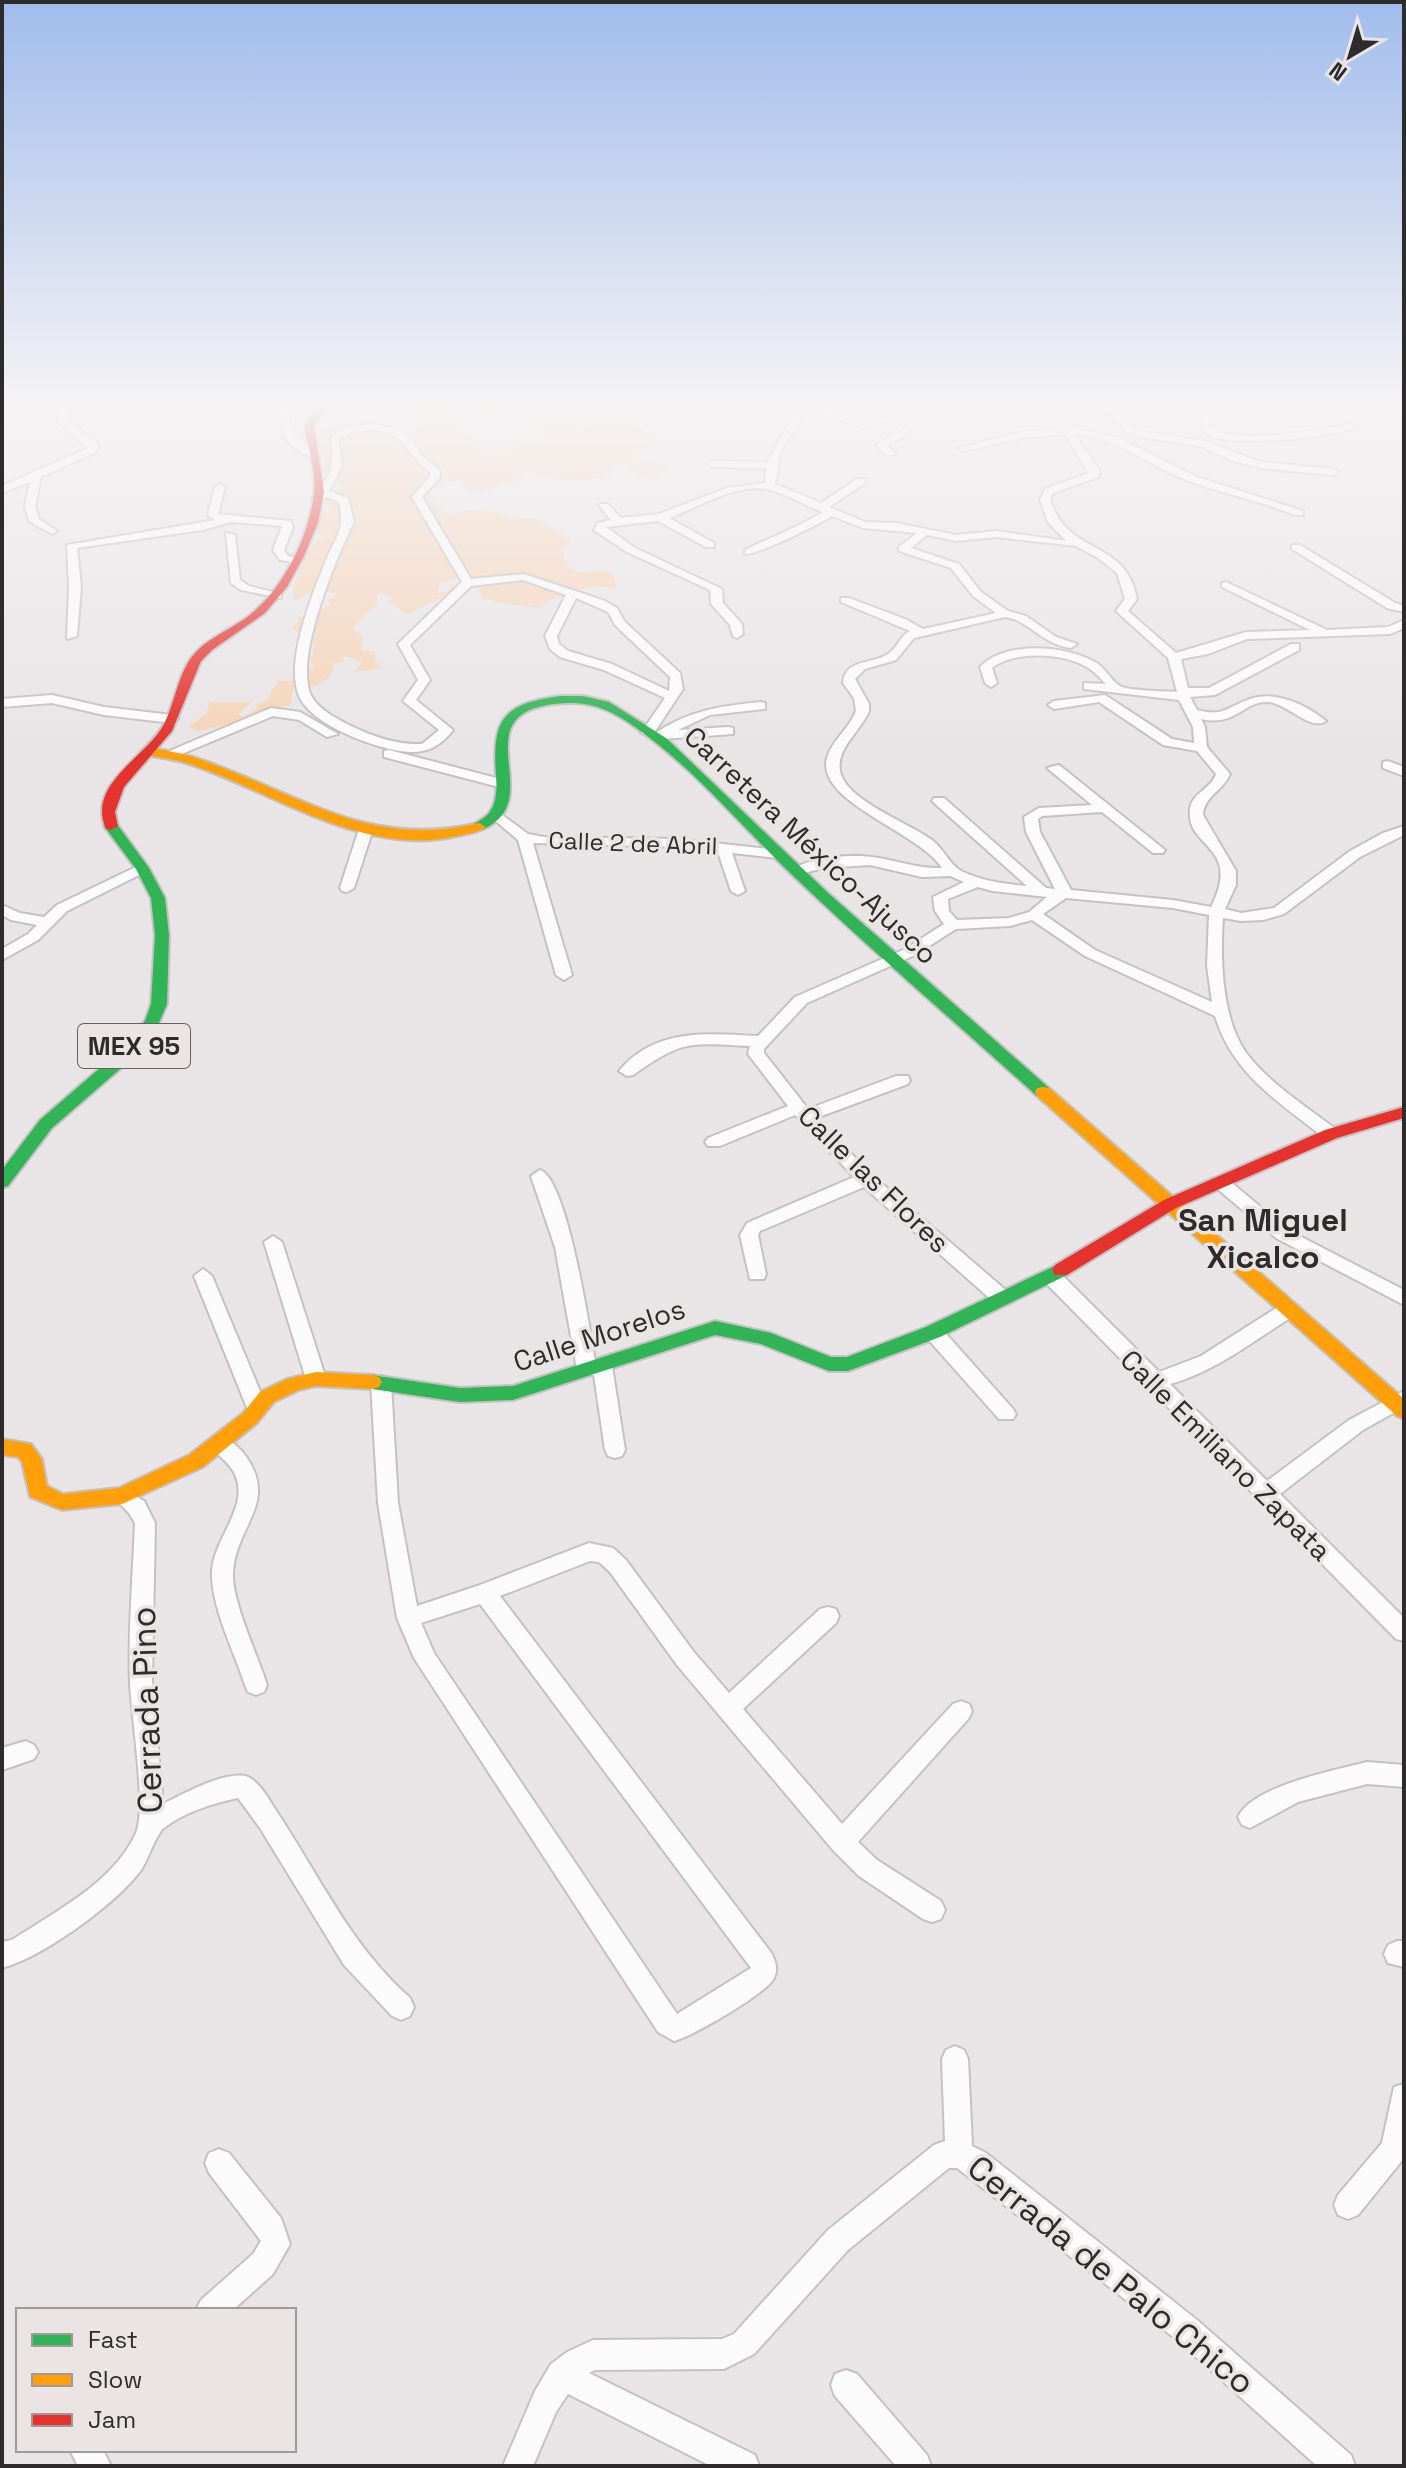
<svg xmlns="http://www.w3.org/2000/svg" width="1406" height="2468" viewBox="0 0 1406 2468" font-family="'Space Grotesk',sans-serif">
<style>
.green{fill:#f5d4b9}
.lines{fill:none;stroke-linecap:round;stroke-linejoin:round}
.street-casing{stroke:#c4c1c2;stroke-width:4}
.fast-casing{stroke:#c4c1c2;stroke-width:4}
.slow-casing{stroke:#c4c1c2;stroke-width:4}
.jam-casing{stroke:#c4c1c2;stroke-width:4}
.street{fill:#fcfbfb;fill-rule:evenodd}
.fast{fill:#30b455;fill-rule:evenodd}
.slow{fill:#ff9f0a;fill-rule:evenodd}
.jam{fill:#e5322d;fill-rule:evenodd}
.labels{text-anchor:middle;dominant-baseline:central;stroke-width:7;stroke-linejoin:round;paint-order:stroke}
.far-street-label{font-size:24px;fill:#2e2b2c;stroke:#eae4e5}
.shield{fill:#eae4e5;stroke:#666264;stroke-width:2}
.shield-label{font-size:26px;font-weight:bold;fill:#2e2b2c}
.street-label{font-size:28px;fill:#2e2b2c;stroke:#eae4e5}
.quarter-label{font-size:32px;font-weight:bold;fill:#2e2b2c;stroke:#eae4e5}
.near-street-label{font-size:34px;fill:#2e2b2c;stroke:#eae4e5}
</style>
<rect width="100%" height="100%" fill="#e9e5e6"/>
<path class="green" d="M419 400C449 400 479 401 506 414L497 420 466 414 453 418V428L465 430 462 434 474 437 472 440 484 451 506 449 549 437 546 426 519 416 520 405 530 400H547L548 403 557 400H588L580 413 561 418 572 420 570 422 572 429H582L591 423 589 418H583L596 416 597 410 605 407 610 400 640 406 642 410C661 398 720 394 741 404L734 412 691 404 664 414 657 408C649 410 639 415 635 423L646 432 645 435 650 434 653 447 632 456 643 461 657 459 669 469 654 478 638 474 624 465 618 467 615 463 610 467 616 471 605 478 563 481 526 471 523 475 512 476 511 479 515 478 519 484 507 486 503 483 482 493 469 491 461 480 443 482 430 491V499L440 510 452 514 480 509 513 518 539 520 572 542 563 549 566 564 577 572 612 571 617 589 593 586 548 601 540 608C529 607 493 602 481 598L479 586 482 584 458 579 440 582 437 593 448 592 451 584 456 587 451 597C434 597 423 610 406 614L388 602 392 598 382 593 377 595 378 603 352 628 363 637 361 650 375 652 374 660 381 668 354 672 362 663 346 656 339 659 347 661 333 663C336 674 322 684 312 687L306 684 293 690 290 706H282L287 711 198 731 188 727 207 713 210 702H251L238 715 245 716 258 708 255 705 266 701 278 681H290L314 667 310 659 315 645 306 635 292 628 299 620 297 618 311 611 320 613 319 610 330 604 327 601 337 594 319 589 297 600 293 599 294 582 298 577 295 559 286 554 303 550 322 537 306 516 314 517 332 509 325 503 324 495 345 488 333 482 328 485 322 468 326 461 314 455V446L321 444 314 440 313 431 355 425 376 431 378 439 406 448 409 446 403 441 410 436 409 431 424 423 421 417 397 407 425 403Z"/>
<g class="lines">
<defs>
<path id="street" d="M59 400H69L67 420 99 445 96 452 41 477 35 506 39 519 57 531 52 534 29 521 25 506 30 482 2 493V486L88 448 57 421Z
M796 400H806L864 422 896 415 901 418 863 428 808 408 781 451 775 484 821 503 857 479H865V483L829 507 865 522 896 523 956 535 996 531 1066 541 1048 522 1040 500 1045 489 1089 473 1064 434 1021 438 964 451 959 448 1021 432 1062 428V400H1072V428L1119 438 1197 477 1303 511V515H1295C1261 501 1224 494 1189 481 1149 466 1118 438 1074 434L1100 471 1098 477 1053 493 1050 500C1068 557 1126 538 1137 599L1128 611 1176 653 1246 632 1310 630 1222 587V583L1226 582 1327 630 1388 627 1404 620V628L1390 634 1247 639 1208 654 1181 659 1188 688H1209L1291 644H1299V650L1215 695 1190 697 1197 710C1224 717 1227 707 1250 699 1275 690 1307 705 1326 721 1311 732 1287 703 1268 702 1243 701 1236 727 1201 719L1205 727 1207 747 1230 774C1223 791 1204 796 1203 815L1236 871V885L1225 909 1241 913 1274 908 1350 851 1383 833 1404 826V835L1360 857 1284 914 1263 920 1241 921 1223 918C1220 961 1222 1020 1247 1054 1271 1085 1307 1107 1337 1130L1339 1134 1337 1138H1325C1279 1103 1232 1073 1215 1016L1085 956 1032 920 1010 926 956 929 915 955 807 1003 764 1049V1053L808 1109 896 1076H908L910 1080 908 1084 816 1118 872 1175 1009 1293 1011 1298 1009 1303H995L864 1187 760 1231 758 1235 766 1274 764 1279H750L740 1235 747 1223 854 1177 795 1115 720 1146H708L705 1142 708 1138 788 1106 748 1054 750 1046C689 1043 684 1039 633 1075L627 1076 619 1071C656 1027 708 1034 758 1036L795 997 905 949 944 924 935 911 933 897 964 882 950 876 922 877 870 865 823 868 797 875 790 871C808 857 849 854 872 857 896 860 917 869 942 868 920 832 815 802 827 758 832 740 850 728 856 711L854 698 843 683C845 658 872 665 888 654 898 648 899 636 910 631L841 602V598H849L905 619 923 629 996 613 973 596 951 568 899 551V547L917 533 863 528 832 516C819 524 758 555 745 554V550C771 537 799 527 823 512 806 506 789 495 771 490 738 481 698 508 669 518L714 543V547H706L658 521 606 527 635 548 722 589 723 603 742 624 743 634 737 638 733 636 730 625 711 604 710 590 627 552 594 530 598 523 611 520 599 506 600 504H608L621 518 659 514 727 488 765 483 766 468 712 467 707 464 712 461 767 462 800 404ZM927 535 956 541 996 537 1076 546 1098 558 1117 573 1125 599 1116 611 1168 658 1177 692C1164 691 1130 691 1120 686 1110 680 1105 666 1093 661 1063 645 1005 641 980 667L985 683 991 687 997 683 992 668C1015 650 1063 653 1087 667 1094 671 1100 678 1106 684L1084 683V689L1179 700 1193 727 1194 743 1172 739 1105 695 1054 701 1048 705 1054 709 1099 702 1163 745 1197 751 1216 774C1211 789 1192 793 1190 809 1185 849 1243 844 1211 907L1173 900 1071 890 1040 832 1038 819 1042 816 1102 812 1153 853H1163L1165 850 1059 765 1047 768 1092 805 1039 808 1024 817 1026 832 1055 889 1046 888 944 798H934L932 801 1027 886C1003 884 982 881 961 871 950 865 943 848 932 840 909 823 845 800 840 771 836 748 861 731 869 711V704L855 679 865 669 896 660 914 638 1005 617C1029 620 1041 644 1071 648L1077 644 1056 637 1026 616 1008 611 981 592 959 564 911 548ZM978 887 992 891 1047 897 1029 912 1009 918 957 920 949 911 948 899ZM1066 898 1173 908 1209 915 1207 966 1212 1002 1095 950 1043 914Z
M1077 400H1130L1125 403H1108L1134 428 1145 432 1204 441 1261 462 1333 469 1338 472 1333 475 1261 468 1236 462 1199 446 1140 437 1128 432 1098 403Z
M1201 400H1211L1209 417 1212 427C1233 447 1322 429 1352 424L1357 427C1339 437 1226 447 1209 435 1198 426 1200 412 1201 400Z
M281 410H287L293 433 317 453V457C294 457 276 430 281 410Z
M370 424 394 428 410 436 421 455 440 471V477L422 497 471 579 524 574 605 601 617 608 624 621 680 673 683 689 652 736 641 733 665 698 604 670 560 657 550 649 545 636 566 595 523 580 471 586 410 645 430 680 416 700 453 730C437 751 420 755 394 750 366 744 311 724 299 696 285 662 311 598 324 565 334 538 346 531 339 502L326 497 321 503 312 501 330 473 332 458 331 437 346 428ZM370 430C411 433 401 452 430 472V476L412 497 462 582 398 644 418 680 403 701 439 730 422 744C397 745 374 737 351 726 339 720 319 710 312 697 292 662 337 556 354 522L348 498 329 491 342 466 339 440 352 432ZM576 598 608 612 615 625 670 677 669 691 612 664 568 651 559 644 557 636Z
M904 430 912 432 887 445 895 454 886 456 876 444Z
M220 484 225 487 218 514 291 521 293 528 284 550 288 556 300 559V563L280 560 273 550 282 526 232 522 203 530 77 548 81 587 77 636 67 639 69 587 67 545 215 520 208 515 215 487Z
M226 533 235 535 240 580 249 586 281 594V598L241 590 231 583Z
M1292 545H1300L1395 603 1404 606V612L1387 608 1292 549Z
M52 695 104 707 172 715 178 719 172 723 104 715 52 703 2 707V699Z
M761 702 765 703V709L710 715 678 730 728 727 733 728V734L663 739 653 735C686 711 720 706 761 702Z
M271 708 300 712 338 734 327 737 299 720 273 716 172 758 160 755Z
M389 750 508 781 510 784 503 788 384 757V751Z
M1388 761 1404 767V776L1383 768V762Z
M497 811 528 834 544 837 678 839 777 850 784 854 777 858 732 853 745 891 738 895 731 891 718 852 678 847 533 843 572 975 564 980 556 975 518 840 492 818 490 815Z
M366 825 373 829 354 888 347 892 342 891 340 888 359 829Z
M142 864 149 868 147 871 67 911 38 940 2 960V949L28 934 37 925 11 920 2 915V905L20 913 44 917 57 905Z
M540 1170C567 1178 590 1331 595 1361H609L612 1366 625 1450 622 1456 615 1458 608 1456 605 1450 594 1375H580L577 1370 555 1247 531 1176Z
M1220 1176 1226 1178 1288 1230 1404 1290V1305L1276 1238 1214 1186 1211 1182Z
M273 1236 282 1242 326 1379 323 1384H309L306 1379 264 1242Z
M203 1269 212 1276 267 1408 264 1413H250L247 1408 194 1276Z
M1051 1269 1058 1271 1159 1372 1201 1356 1281 1305H1295L1297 1310 1295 1315C1254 1340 1217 1371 1170 1384L1267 1481 1349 1420 1404 1391V1407L1363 1430 1280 1494 1404 1618V1641L1396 1639 1044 1281 1042 1276 1044 1271Z
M933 1325 940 1327 1013 1409 1016 1414 1013 1419H999L926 1337 923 1332 926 1327Z
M381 1376 388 1378 391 1383 398 1503 417 1606 480 1585 589 1543 613 1548 626 1560 693 1651 729 1693 820 1609 828 1607 836 1609 839 1616 836 1623 743 1709 842 1824 953 1704 961 1701 969 1704 972 1711 969 1718 858 1842 877 1860 941 1901 945 1910 941 1919 932 1922 923 1919 859 1876 833 1850 677 1665 610 1572 599 1562 590 1561 500 1596 772 1954C776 1963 778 1969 774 1978 766 1994 693 2036 674 2041L658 2032 414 1658 397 1618 378 1503 371 1383 374 1378ZM480 1604 751 1968 677 2014 434 1653 421 1623Z
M219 1435C230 1439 241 1449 247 1458 278 1504 234 1528 233 1574 232 1602 258 1656 267 1685L264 1692 256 1695 248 1692 245 1685C234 1651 214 1613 212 1578 209 1543 249 1510 236 1477 231 1462 216 1456 209 1443L212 1437Z
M122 1488 144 1501 155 1523 152 1681 163 1804C183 1794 222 1772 245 1776 258 1779 270 1801 277 1812 320 1877 351 1946 410 1998L414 2007 410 2016 401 2020 392 2016 344 1965 260 1828 238 1798C214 1803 184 1812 164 1828 156 1834 148 1860 141 1870 116 1904 43 1957 2 1968V1942L12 1940C56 1911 113 1883 136 1833 147 1808 131 1715 130 1682 128 1629 133 1576 135 1523L129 1513 112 1496 115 1490Z
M26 1741 34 1745 38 1752 34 1759 2 1770V1748Z
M1367 1762 1404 1765V1787L1367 1784 1298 1802 1250 1828 1242 1825 1238 1817C1252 1786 1336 1770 1367 1762Z
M1397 1941H1404V1967L1388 1963 1384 1954 1388 1945Z
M955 2046 964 2050 968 2059 972 2146 986 2153 1197 2320 1351 2455 1355 2466H1317L1177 2340 957 2168H949L848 2250 754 2354 724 2369 595 2370 589 2373 755 2455 759 2466H711L568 2394 556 2412 533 2466H503L535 2391 551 2364 567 2352 593 2340 722 2339 734 2334 828 2230 934 2145 945 2141 942 2059 946 2050Z
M1404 2084V2158L1358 2215 1348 2219 1338 2215 1334 2205 1338 2195 1382 2143 1394 2087Z
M219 2149 229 2153 281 2218 290 2244 273 2274 233 2310H196L201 2300 253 2254 261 2241 209 2173 205 2163 209 2153Z
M846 2370 857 2374 927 2455 931 2466H896L835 2396 831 2385 835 2374Z
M70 2450H103L111 2466H78Z"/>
<path id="fast" d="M560 696H583L609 702 666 738 827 892 1049 1088 1051 1092 1049 1096H1037C953 1020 866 946 785 868 736 820 691 766 635 727 614 712 594 702 568 703 460 707 540 788 495 822 488 827 483 831 474 830V824C479 821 486 817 489 813 497 803 497 788 496 776 492 719 502 704 560 696Z
M111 822 116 823 149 868 165 898 169 935 167 1004 158 1025 127 1063 52 1128 8 1186 2 1188V1170L40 1120 115 1055 145 1021 151 1004 155 935 151 898 136 869 104 826Z
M1061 1263 1070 1270 1067 1275 940 1337 848 1371H829L761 1344 715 1335 513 1400 460 1402 372 1389 365 1387 362 1382 365 1377 372 1375 460 1388 513 1386 715 1321 771 1333 831 1357H847L926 1327Z"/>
<path id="slow" d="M148 747C166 751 185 753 202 760 302 795 368 849 479 823L486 827C478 833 467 834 457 836 365 858 275 793 192 765 176 759 159 758 143 754L142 751Z
M1043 1087 1049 1088 1404 1399V1419L1397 1416 1037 1096 1035 1092 1037 1088Z
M316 1372 372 1375 379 1377 382 1382 379 1387 372 1389 316 1386 299 1390 274 1402 257 1423 203 1467 122 1504 62 1510 30 1497 22 1462 18 1457 2 1455V1439L31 1444 42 1459 47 1486 63 1494 119 1488 189 1455 243 1413 260 1392 287 1379Z"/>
<path id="jam" d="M332 400H344L323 412 314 426 324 492 318 523 304 556 287 587 265 613 212 650 201 661 172 731 124 787 115 812 118 826 111 830 106 829C86 784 147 757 164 724 176 701 178 671 196 652 211 636 234 628 251 614 284 587 310 535 314 492 316 470 308 447 304 426L317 408Z
M1404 1107V1118L1337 1138 1176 1208 1067 1275H1055L1052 1270 1055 1265 1164 1200 1325 1130Z"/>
</defs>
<use href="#street" class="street-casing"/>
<use href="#fast" class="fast-casing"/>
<use href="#slow" class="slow-casing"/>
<use href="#jam" class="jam-casing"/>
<use href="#street" class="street"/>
<use href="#fast" class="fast"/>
<use href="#slow" class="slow"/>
<use href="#jam" class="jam"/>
</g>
<linearGradient id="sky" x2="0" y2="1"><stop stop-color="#a1bcec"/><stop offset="0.54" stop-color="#f5f3f4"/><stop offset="1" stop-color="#f5f3f4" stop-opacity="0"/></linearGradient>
<rect width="1406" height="745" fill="url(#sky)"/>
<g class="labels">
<g class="far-street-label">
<text transform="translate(633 843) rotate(2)">Calle 2 de Abril</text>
</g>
<rect class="shield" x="78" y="1024" width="112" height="44" rx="6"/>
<g class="shield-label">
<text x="134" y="1046">MEX 95</text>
</g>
<g class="street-label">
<text transform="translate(811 845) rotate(43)">Carretera México-Ajusco</text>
<text transform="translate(874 1179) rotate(44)">Calle las Flores</text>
<text transform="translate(599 1335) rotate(-18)">Calle Morelos</text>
<text transform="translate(1226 1455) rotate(45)">Calle Emiliano Zapata</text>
</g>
<g class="quarter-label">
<text x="1263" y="1220">San Miguel<tspan x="1263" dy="37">Xicalco</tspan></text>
</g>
<g class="near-street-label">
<text transform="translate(147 1710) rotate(-92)">Cerrada Pino</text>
<text transform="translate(1111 2275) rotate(39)">Cerrada de Palo Chico</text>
</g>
</g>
<rect width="1406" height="2468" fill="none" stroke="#2e2b2c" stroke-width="8"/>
<rect x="16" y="2308" width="280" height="144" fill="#eae4e5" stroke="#9f9a9b" stroke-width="2"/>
<rect x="32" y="2334" width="40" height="12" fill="#30b455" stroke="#9f9a9b" stroke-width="2"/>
<text x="88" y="2348" font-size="24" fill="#2e2b2c">Fast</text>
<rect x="32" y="2374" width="40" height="12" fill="#ff9f0a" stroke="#9f9a9b" stroke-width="2"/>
<text x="88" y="2388" font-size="24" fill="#2e2b2c">Slow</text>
<rect x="32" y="2414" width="40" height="12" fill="#e5322d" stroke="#9f9a9b" stroke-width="2"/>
<text x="88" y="2428" font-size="24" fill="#2e2b2c">Jam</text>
<g transform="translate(1350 56) rotate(218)" stroke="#eae4e5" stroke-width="6" paint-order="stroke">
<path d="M0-6L14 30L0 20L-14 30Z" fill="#2e2b2c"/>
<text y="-12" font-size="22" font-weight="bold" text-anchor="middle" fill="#2e2b2c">N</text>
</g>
</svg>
